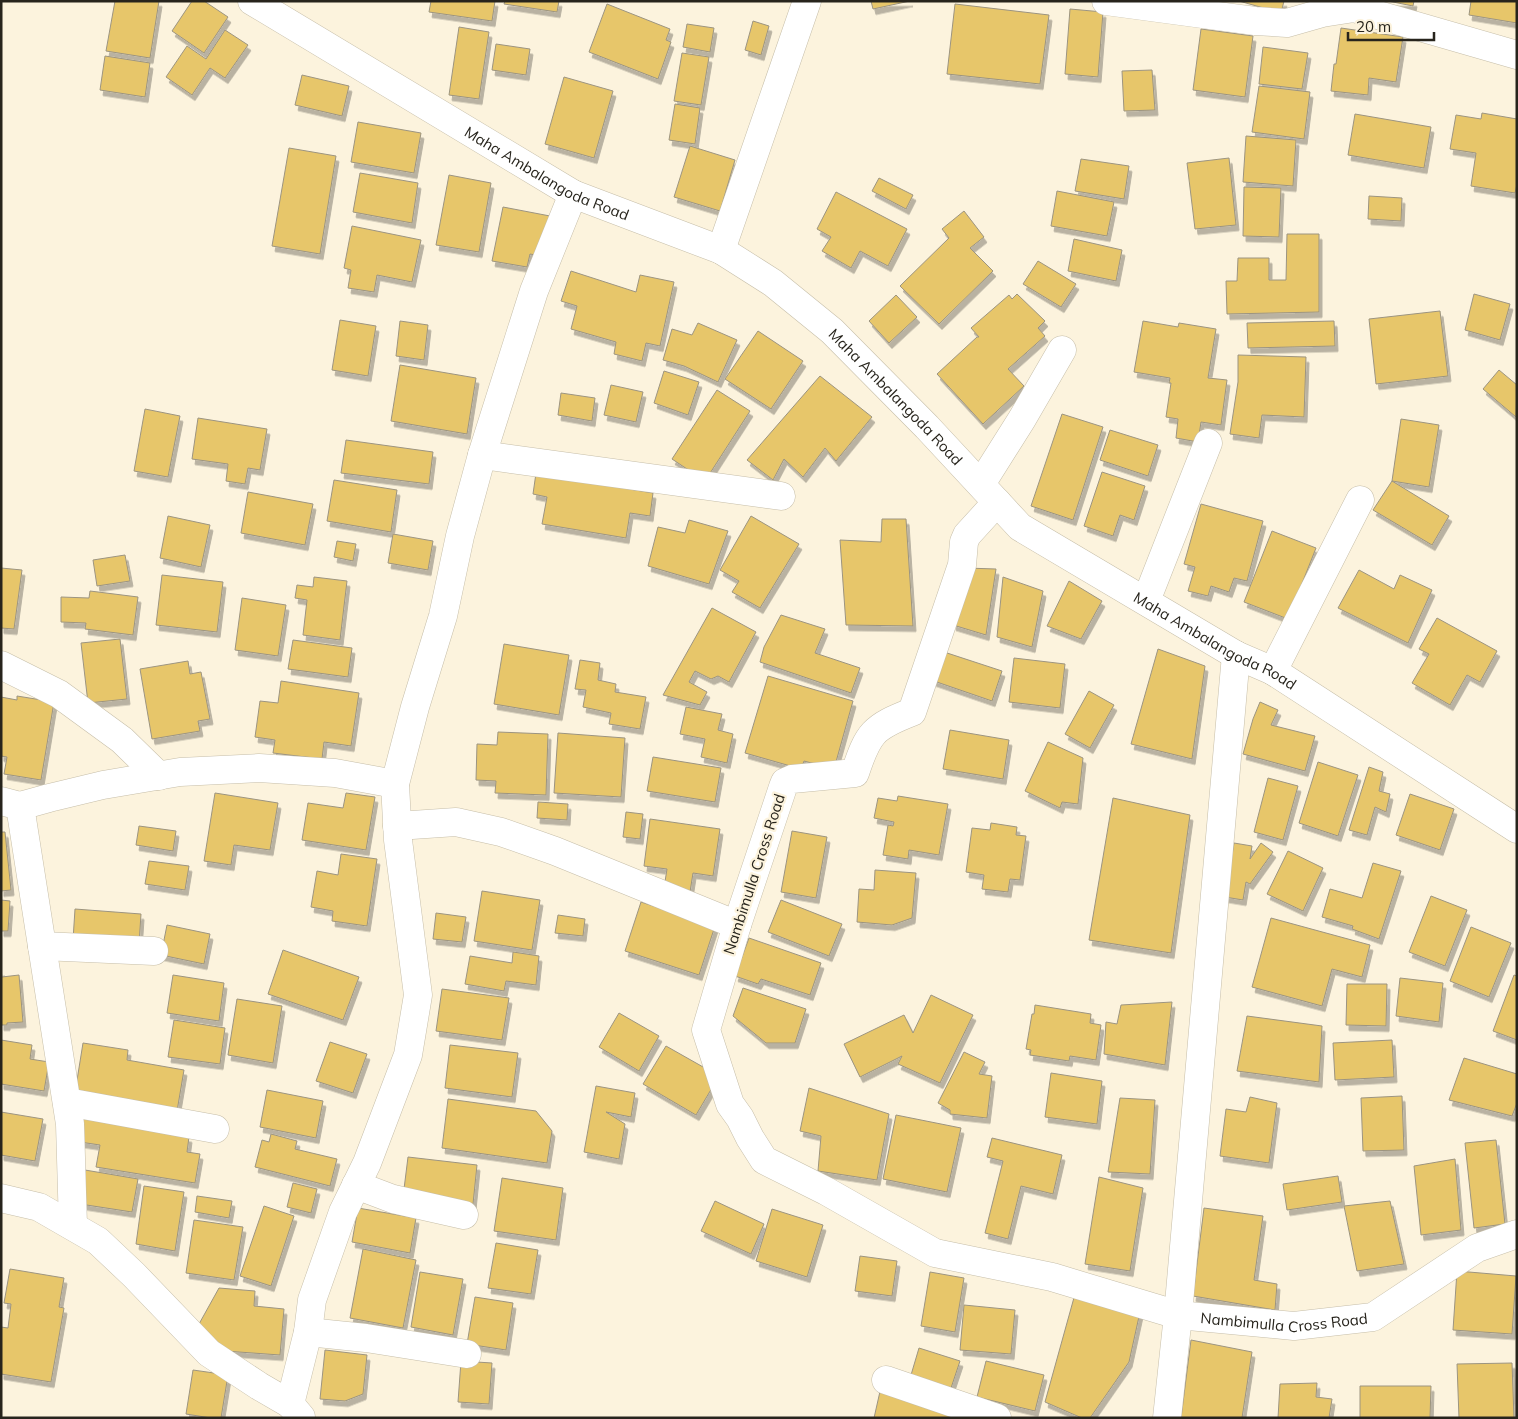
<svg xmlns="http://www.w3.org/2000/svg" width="1518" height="1419" viewBox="0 0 1518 1419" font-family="Mulish,sans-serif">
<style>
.building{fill:#e7c66b;stroke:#9c9480;filter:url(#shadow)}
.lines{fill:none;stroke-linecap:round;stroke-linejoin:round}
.minor-casing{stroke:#c6bea9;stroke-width:29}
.minor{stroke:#fff;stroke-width:28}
.labels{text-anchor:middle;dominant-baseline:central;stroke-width:4.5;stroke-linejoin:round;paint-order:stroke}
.street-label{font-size:15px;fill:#27241c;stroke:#fcf3dd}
</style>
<defs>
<filter id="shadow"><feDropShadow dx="3" dy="5.5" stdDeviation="0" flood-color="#0004"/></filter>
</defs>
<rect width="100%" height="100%" fill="#fcf3dd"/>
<path class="building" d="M115 1H159L150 58 106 51Z
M192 1H204L228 17 204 53 172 31Z
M431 1H495L492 21 429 12Z
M505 1H559L557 12 504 4Z
M871 1H910L873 9Z
M1239 1H1284L1281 13Z
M1388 1H1414L1413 6Z
M1471 1H1517V23L1469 15Z
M607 4 670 29 666 40 671 42 658 79 589 52Z
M955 4 1049 15 1040 84 947 74Z
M1070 9 1103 12 1098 77 1065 74Z
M753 21 769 26 761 55 745 50Z
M687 24 714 28 710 52 683 47Z
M459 27 489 32 479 99 449 95Z
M1341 28 1403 37 1396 82 1369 78 1368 95 1331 91 1334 64H1336Z
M1201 29 1253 36 1245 97 1193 90Z
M225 30 248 45 225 78 210 68 192 95 166 77 187 46 206 59Z
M496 44 530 49 526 75 492 70Z
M1263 47 1308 53 1302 89 1259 84Z
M682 53 709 57 701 105 674 101Z
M105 56 150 63 145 97 100 90Z
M1152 70 1155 110 1124 111 1122 71Z
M302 75 349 86 342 116 295 105Z
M564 77 613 91 594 158 545 144Z
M1259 86 1310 92 1304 139 1252 132Z
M675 104 700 108 695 144 669 140Z
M1482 113 1517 119V184L1515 193 1471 186 1476 153 1450 149 1456 115 1481 119Z
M1355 114 1431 127 1424 168 1348 155Z
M358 122 421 133 414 173 351 162Z
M1246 136 1296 140 1293 186 1243 182Z
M690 146 735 160 720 211 674 197Z
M289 148 336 156 320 254 272 246Z
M1229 158 1236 225 1195 229 1187 163Z
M1081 159 1129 166 1124 199 1075 191Z
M360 173 418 183 412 223 353 212Z
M449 175 491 183 479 252 436 245Z
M879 178 913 195 906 209 872 191Z
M1244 187 1281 188 1279 237 1243 236Z
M1057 191 1114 202 1107 236 1051 226Z
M836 192 907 229 888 266 860 251 851 268 822 251 831 237 817 229Z
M1369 196 1402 198 1401 221 1368 219Z
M503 207 550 216 541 256 530 254 527 267 492 261Z
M964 211 984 237 970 248 993 271 939 324 900 286 949 238 942 229Z
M352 226 421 240 412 282 377 275 374 292 348 288 351 270 344 268Z
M1287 234H1319V312L1227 314 1226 281H1237L1238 258H1269V280H1286Z
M1074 239 1122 250 1116 281 1068 271Z
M1038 261 1076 284 1061 307 1023 284Z
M571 271 636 292 640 275 674 282 660 346 646 343 642 361 614 354 616 342 571 329 577 306 561 301Z
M1017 294 1045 321 1038 328 1045 336 1008 369 1024 386 983 424 937 374 977 337H979L971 328 1009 295 1012 299Z
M1474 294 1510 304 1500 340 1465 330Z
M896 295 917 317 889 343 869 321Z
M1440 311 1448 376 1376 384 1369 319Z
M340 320 376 326 368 376 332 370Z
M400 321 428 325 424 360 396 356Z
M1143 321 1178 327 1179 323 1216 329 1208 378 1227 380 1221 425 1201 422 1198 442 1176 438 1178 419 1166 417 1171 383H1169L1170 378 1134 372Z
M1334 321 1335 346 1248 348 1247 323Z
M698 323 737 340 718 382 684 366 663 360 672 329 692 335Z
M758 331 803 361 771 409 725 379Z
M1238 355 1306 357 1304 417 1262 415 1259 438 1230 434 1238 382Z
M400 365 476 378 467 434 391 421Z
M1499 370 1517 385 1516 417 1483 389Z
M664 371 699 382 688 415 654 403Z
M820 376 872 417 836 461 825 448 803 477 784 459 773 480 747 460Z
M611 385 643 392 636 422 604 415Z
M717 390 750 411 705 481 672 459Z
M561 393 595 398 592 421 558 415Z
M145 409 180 416 168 477 134 471Z
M1062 414 1103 427 1073 520 1031 506Z
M198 418 267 429 260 470 248 468 245 484 226 481 228 464 192 459Z
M1401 419 1439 425 1429 487 1392 481Z
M1110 430 1158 445 1148 476 1100 460Z
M346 440 433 452 429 484 341 473Z
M1102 472 1145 486 1134 520 1120 515 1113 536 1084 526Z
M536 473 653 493 650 516 630 513 626 538 542 524 547 497 533 494Z
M334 480 397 490 391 532 327 521Z
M1392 481 1449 516 1432 545 1373 510Z
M248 492 313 504 305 545 241 533Z
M1201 504 1263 521 1247 581 1234 578 1229 592 1211 586 1208 596 1188 591 1195 567 1184 564Z
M168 516 210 525 201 567 160 558Z
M751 516 799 544 760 608 732 592 739 581 720 570Z
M882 519H906L913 626 846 625 840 540 881 542Z
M689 520 728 531 709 584 648 566 658 527 685 533Z
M1272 531 1316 548 1288 619 1244 602Z
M393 534 433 541 428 570 388 563Z
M337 541 356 544 353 561 334 557Z
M125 555 130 581 97 586 93 560Z
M1 568 22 570 14 629 1 628Z
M966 568 996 569 986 635 953 625Z
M1359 570 1394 589 1400 575 1432 590 1408 643 1338 608Z
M162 575 223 582 217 632 156 625Z
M314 577 347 581 340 640 303 635 307 600 295 598 297 585 313 587Z
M1003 577 1043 591 1032 647 997 637Z
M1069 581 1102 601 1081 639 1047 626Z
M90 591 138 597 133 635 85 629 86 623 61 622V597L89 598Z
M242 598 286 605 278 656 235 650Z
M712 608 756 632 729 682 718 676 711 679 695 671 689 682 707 692 700 705 663 695Z
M781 615 825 629 815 653 860 668 851 693 760 662 764 647Z
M1437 618 1497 651 1480 682 1467 675 1450 705 1412 683 1429 654 1419 649Z
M120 639 127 699 88 703 81 643Z
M293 640 352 648 348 677 288 669Z
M504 644 569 655 559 715 494 704Z
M1158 649 1205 666 1192 759 1131 744Z
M941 651 1002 671 992 701 931 680Z
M1014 658 1065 664 1060 708 1009 702Z
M580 660 600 663 598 680 616 684 615 692 646 697 640 729 609 724 611 713 583 707 586 690 575 689Z
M188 661 190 674 201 672 210 719 198 721 200 731 152 739 140 669Z
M768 676 853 701 834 769 804 761 801 769 745 753Z
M281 681 359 693 351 746 324 742 322 759 273 753 275 740 255 737 260 701 278 703Z
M1089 691 1114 705 1090 748 1065 734Z
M17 696 54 702 41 780 4 774 7 757 1 756V697L17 700Z
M1260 702 1278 710 1271 725 1315 736 1305 771 1243 754 1253 719Z
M686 707 722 714 718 730 733 734 727 763 701 757 705 739 680 734Z
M950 730 1009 740 1003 779 943 769Z
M498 732 548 734 546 795 495 793 496 781 476 780 477 744 497 745Z
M558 733 625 738 621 797 554 793Z
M1048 742 1083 758 1078 804 1062 802 1060 808 1025 791Z
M653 757 721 768 715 802 647 791Z
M1318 762 1358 775 1338 836 1299 823Z
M1369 767 1383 772 1379 791 1390 794 1386 812 1375 807 1367 835 1349 830Z
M1268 778 1298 786 1283 840 1254 832Z
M215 793 278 803 270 850 234 845 231 865 204 861Z
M346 793 375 797 366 850 302 840 308 803 343 808Z
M1410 794 1454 809 1440 850 1396 835Z
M898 796 948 804 939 855 909 850 908 859 883 855 888 825 893 826 894 822 874 818 878 798 897 801Z
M1113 798 1190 815 1171 953 1089 940Z
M538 802 568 804 567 820 537 818Z
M626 812 643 814 640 839 623 837Z
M650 819 720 829 713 876 693 873 690 892 664 888 667 869 644 866Z
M991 823 1017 827 1016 835 1026 836 1020 880 1010 879 1008 892 982 889 984 875 966 872 972 828 990 830Z
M139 826 176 831 173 851 136 845Z
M792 831 827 837 816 898 781 892Z
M1 832H5L11 890 1 891Z
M1234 843 1252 846 1250 859 1261 843 1273 852 1250 884 1246 882 1243 900 1225 897Z
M1288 851 1323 868 1303 911 1267 894Z
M341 854 377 859 367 926 332 921 333 911 311 907 317 871 338 875Z
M149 861 189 866 185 890 145 884Z
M1373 863 1401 871 1379 939 1352 929 1353 926 1322 917 1330 889 1362 898Z
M875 870 916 873 912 918 892 925 857 922 859 889 874 890Z
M482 891 540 900 532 950 474 941Z
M1431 896 1467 910 1445 966 1409 952Z
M1 900 10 901 8 931H1Z
M781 900 842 924 829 956 768 932Z
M641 902 715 926 699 975 625 951Z
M75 909 141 914 139 944 73 940Z
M436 913 466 917 462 942 433 939Z
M558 915 585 919 583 936 555 933Z
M1271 918 1370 945 1362 977 1332 969 1322 1006 1252 987Z
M167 925 210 934 204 964 161 955Z
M1471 927 1511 943 1489 997 1450 981Z
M749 938 821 963 810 995 761 979 758 984 735 976Z
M283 950 359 977 343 1020 268 994Z
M513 952 539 956 536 985 506 981 504 991 465 984 470 956 512 963Z
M1 970 2 977 19 975 23 1022 7 1023V1025H1Z
M173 975 224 983 219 1021 167 1013Z
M1514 975 1517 976V1040L1493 1031Z
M1400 978 1443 983 1439 1022 1396 1016Z
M1347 984H1387L1386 1026 1346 1025Z
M743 988 806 1009 795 1043H766L733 1016Z
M442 989 509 998 502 1040 436 1031Z
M931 995 973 1015 940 1083 898 1064 902 1056 860 1077 844 1044 904 1015 913 1033Z
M237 999 282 1006 273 1063 228 1055Z
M1172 1002 1165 1065 1104 1054 1106 1022 1117 1024 1121 1005Z
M1035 1005 1091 1014 1090 1023 1101 1025 1096 1060 1070 1056 1069 1061 1030 1055 1031 1050 1026 1049 1032 1014H1034Z
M619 1013 659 1036 639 1071 599 1047Z
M1247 1016 1322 1026 1319 1082 1237 1071Z
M174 1020 225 1028 220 1064 168 1057Z
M1 1040 32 1045 30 1059 49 1062 44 1091 1 1084Z
M1392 1040 1394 1077 1335 1080 1333 1043Z
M330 1042 367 1054 353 1093 316 1081Z
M83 1043 128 1050 127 1060 184 1070 176 1117 74 1099Z
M450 1045 518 1053 512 1097 445 1088Z
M666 1046 719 1076 696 1115 643 1084Z
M964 1052 985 1062 979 1074 992 1076 987 1118 950 1114V1110L938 1103Z
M1464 1058 1517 1074V1103L1512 1116 1449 1100Z
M1051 1073 1102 1081 1097 1124 1045 1117Z
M596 1086 635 1093 631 1117 606 1112 625 1124 619 1159 584 1152Z
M809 1088 889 1114 877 1180 818 1171 821 1136 800 1131Z
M267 1090 323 1101 316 1138 260 1127Z
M1402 1096 1404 1150 1363 1151 1361 1098Z
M1250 1097 1277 1103 1269 1163 1220 1156 1226 1109 1246 1112Z
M1120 1098 1155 1100 1150 1174 1108 1172Z
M448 1099 536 1111 552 1131 547 1163 442 1148Z
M1 1112 43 1119 35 1161 1 1155Z
M896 1115 961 1128 947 1192 883 1179Z
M77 1117 189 1137 187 1152 200 1154 195 1183 96 1167 100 1145 73 1141Z
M271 1134 297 1141 295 1149 337 1159 330 1186 255 1167 262 1140 269 1142Z
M992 1138 1062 1155 1053 1194 1021 1186 1008 1239 985 1233 1003 1161 987 1157Z
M1496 1140 1505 1224 1474 1228 1465 1143Z
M408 1157 477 1165 473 1204 403 1197Z
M1455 1159 1461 1230 1421 1235 1414 1166Z
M85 1170 138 1179 132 1212 80 1204Z
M1338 1176 1342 1202 1287 1210 1283 1184Z
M1099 1177 1143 1188 1130 1271 1085 1264Z
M502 1178 563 1188 556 1240 494 1231Z
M293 1183 317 1189 311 1213 287 1207Z
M144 1186 184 1192 175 1251 136 1244Z
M197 1196 232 1201 229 1218 195 1212Z
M715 1201 764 1224 751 1254 701 1231Z
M1390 1201 1404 1264 1357 1271 1344 1206Z
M264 1206 294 1216 271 1286 240 1276Z
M358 1208 416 1218 410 1253 352 1242Z
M1204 1208 1263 1216 1254 1280 1277 1284 1275 1310 1193 1296Z
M772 1209 823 1225 807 1277 756 1261Z
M194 1220 243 1227 234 1280 186 1273Z
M496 1243 538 1250 531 1294 488 1288Z
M363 1249 416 1260 403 1328 350 1318Z
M860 1256 897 1261 892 1296 855 1291Z
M10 1269 64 1278 59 1307 64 1308 51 1382 1 1374V1327L8 1328 11 1304 4 1303Z
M1457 1271 1516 1276 1512 1334 1453 1330Z
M420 1272 463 1279 453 1335 411 1327Z
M930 1272 964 1278 955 1332 921 1326Z
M219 1288 255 1291 254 1306 284 1309 280 1355 225 1351 199 1324Z
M1075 1294 1140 1312 1129 1362 1090 1418H1082L1045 1402Z
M475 1297 513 1303 506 1350 467 1344Z
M964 1305 1015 1310 1011 1354 960 1350Z
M1191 1340 1252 1352 1242 1418H1181Z
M919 1348 960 1361 951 1388 911 1375Z
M325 1350 367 1355 363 1394 345 1401 320 1399Z
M461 1361 492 1363 489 1404 458 1402Z
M986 1361 1044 1375 1035 1411 977 1397Z
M1512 1363 1514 1418H1459L1457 1364Z
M193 1370 228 1375 221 1418H211L186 1414Z
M1317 1383 1316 1397 1332 1399 1329 1418H1278L1280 1384Z
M1360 1386H1431L1430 1418H1360Z
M881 1387 962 1418H874Z"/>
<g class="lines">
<defs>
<g id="minor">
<path id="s1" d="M252 1 573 194 721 250 773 283 832 331 927 427 1020 527 1236 655 1273 671 1517 829"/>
<path d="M1106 1 1255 21 1287 23 1322 13 1354 8 1517 55"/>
<path d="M721 250 807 1"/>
<path d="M482 455 781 496"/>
<path d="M981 484 1022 419 1062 350"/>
<path id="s2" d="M997 502 967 535 964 542 962 565 912 712C873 727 868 733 855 773L792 779 785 782 783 787 737 925 706 1030 730 1104 740 1118 750 1138 764 1160 826 1191 935 1253 1052 1277 1178 1315 1294 1326 1373 1317 1477 1248 1517 1234"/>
<path d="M1146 601 1208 443"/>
<path d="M1 665 59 694 122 740 159 776"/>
<path d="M1273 671 1360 500"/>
<path d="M1 801 20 806 49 798 103 785 180 772 259 768 335 773 395 784"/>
<path d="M20 806 70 1124 73 1226"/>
<path d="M397 826 456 822 501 832 555 851 737 925"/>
<path d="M42 946 154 951"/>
<path d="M67 1102 215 1129"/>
<path d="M356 1185 393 1199 464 1215"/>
<path d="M1 1198 39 1207 98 1241 134 1275 209 1353 259 1386 290 1404 301 1417"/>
<path d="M308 1332 366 1338 467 1354"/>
<path d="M886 1380 997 1418"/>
<path d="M290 1404 308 1332 312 1300 343 1212 367 1163 408 1055 418 995 398 840 395 784 415 707 443 616 460 536 482 455 534 291 573 194"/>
<path d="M1167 1418 1178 1315 1236 655"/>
</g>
</defs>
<use href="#minor" class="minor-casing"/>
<use href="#minor" class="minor"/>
</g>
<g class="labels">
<g class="street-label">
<text stroke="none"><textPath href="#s1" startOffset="342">Maha Ambalangoda Road</textPath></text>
<text stroke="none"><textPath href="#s1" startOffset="762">Maha Ambalangoda Road</textPath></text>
<text stroke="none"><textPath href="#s1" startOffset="1168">Maha Ambalangoda Road</textPath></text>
<text transform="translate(754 874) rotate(-72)">Nambimulla Cross Road</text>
<text stroke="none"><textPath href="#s2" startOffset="1346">Nambimulla Cross Road</textPath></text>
</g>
</g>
<rect width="1518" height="1419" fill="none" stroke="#27241c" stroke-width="5"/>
<path d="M1348 32v8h86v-8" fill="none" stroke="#27241c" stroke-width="2.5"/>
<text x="1356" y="32" font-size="15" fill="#27241c" stroke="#fcf3dd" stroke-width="4" paint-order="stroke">20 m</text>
</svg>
